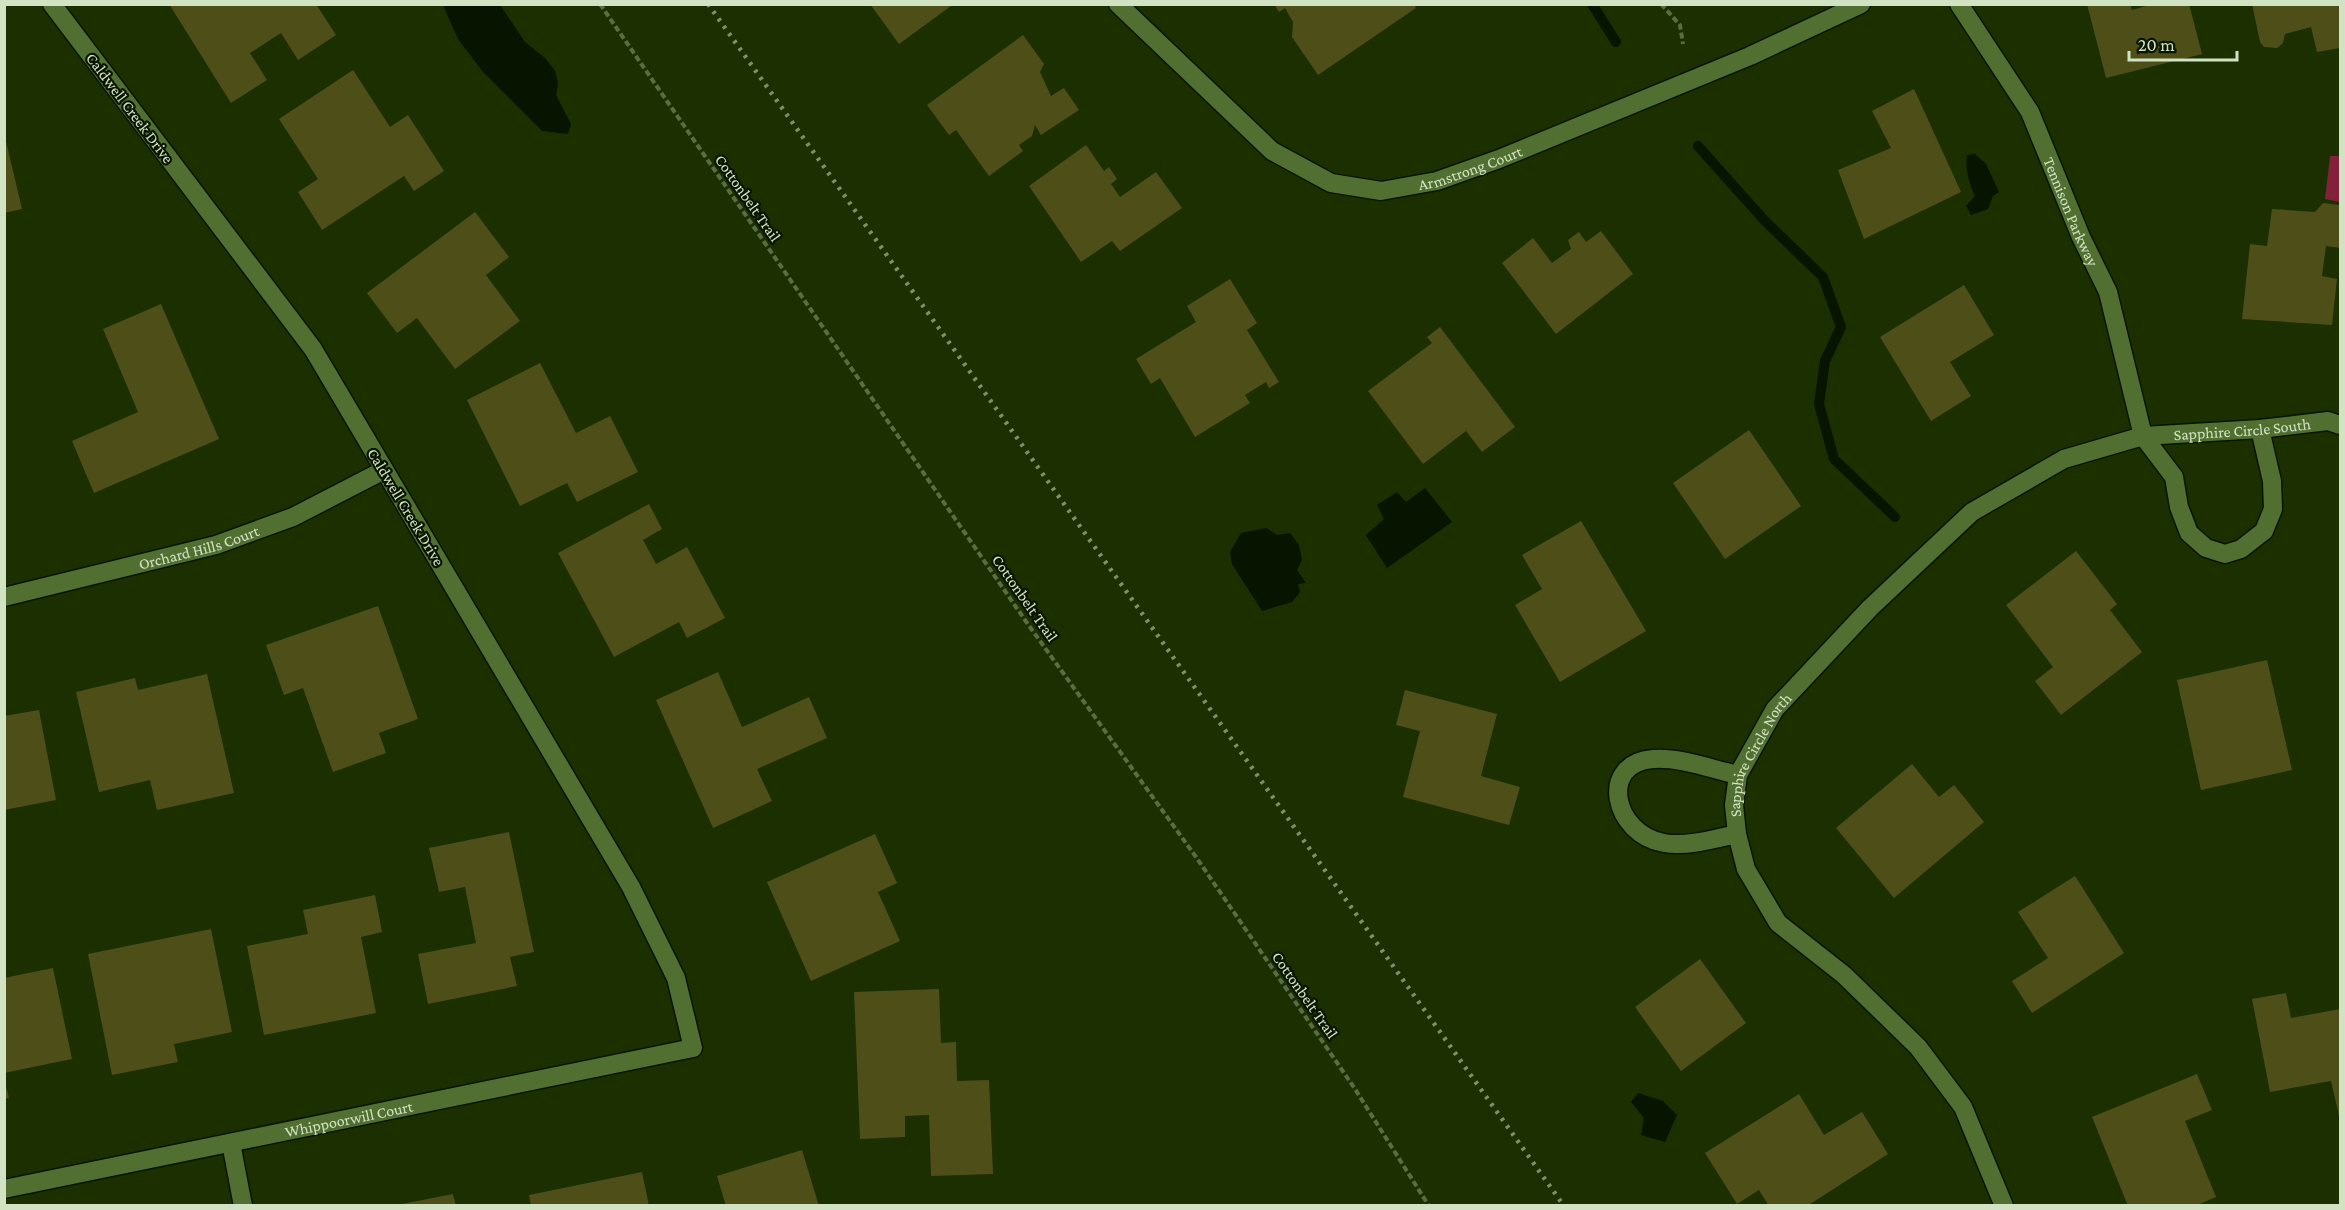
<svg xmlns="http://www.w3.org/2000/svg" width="2345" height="1210" viewBox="0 0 2345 1210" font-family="'Crimson Pro',serif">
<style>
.green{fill:#81213a}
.water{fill:#071400}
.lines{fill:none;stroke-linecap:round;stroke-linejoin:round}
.stream{stroke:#071400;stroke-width:10}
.building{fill:#4e4f18}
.minor-casing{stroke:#081500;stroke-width:21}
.path{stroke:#596d42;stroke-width:4;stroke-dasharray:6 3;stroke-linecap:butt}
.minor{stroke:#526f32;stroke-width:18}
.rail{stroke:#7d9068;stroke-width:4.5;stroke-dasharray:3 6;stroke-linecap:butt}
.labels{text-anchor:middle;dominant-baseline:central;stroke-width:4.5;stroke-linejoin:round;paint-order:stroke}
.street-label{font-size:16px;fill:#d1e3c2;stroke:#0a1500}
</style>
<rect width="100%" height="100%" fill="#1b2f00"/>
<path class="green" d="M2330 156H2340V202L2325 199Z"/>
<path class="water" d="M443 5H500L525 42 545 58 555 71 558 83 556 95 571 124 568 134 542 131 483 72 458 39Z
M1975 154 1986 164 1999 192 1993 196 1988 209 1971 215 1966 206 1975 196C1969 182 1965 171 1967 155Z
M1425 488 1452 522 1387 568 1366 535 1384 519 1377 505 1397 492 1406 502Z
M1266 528 1277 535 1290 533 1299 545 1302 560 1297 570 1306 583 1298 584 1300 592 1292 602 1262 611 1232 564 1230 552 1241 533Z
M1638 1093 1663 1101 1677 1115 1665 1142 1641 1135 1644 1118 1631 1102Z"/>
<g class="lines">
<path class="stream" d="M1592 4 1616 42
M1698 146 1765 221 1823 277 1841 327 1825 361 1819 404 1834 459 1895 517"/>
</g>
<path class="building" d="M169 4H316L336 35 298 60 281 33 250 53 267 80 231 103Z
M870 4H949L951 6 899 44Z
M1274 4H1414L1416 8 1318 75 1292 37 1293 22 1285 8 1279 12Z
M2087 4H2130L2132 10 2153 4H2189L2202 54 2106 78Z
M2252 4H2340V48L2317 52 2311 27 2285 34 2283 43 2277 48 2264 47 2260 42Z
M1023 35 1044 64 1040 72 1051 96 1064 88 1079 110 1041 135 1035 125 1032 136 1019 145 1023 151 989 176 956 130 949 135 927 105Z
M353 70 390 127 408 115 444 171 414 191 404 176 322 230 298 192 318 179 279 119Z
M1914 89 1961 192 1864 239 1838 170 1891 148 1872 111Z
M4 133 22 209 4 213Z
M1086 145 1104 171 1109 167 1117 179 1111 184 1120 197 1156 172 1182 208 1120 251 1112 241 1081 262 1029 186Z
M2323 203 2340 205V248L2326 246 2322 276 2337 279 2332 325 2242 319 2250 244 2267 246 2272 209 2315 212Z
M475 212 509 257 486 275 520 321 455 369 417 318 397 333 367 293Z
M1601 231 1633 274 1556 334 1502 263 1533 238 1552 263 1571 249 1568 240 1579 232 1586 242Z
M1230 279 1257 323 1247 330 1279 382 1269 388 1266 382 1245 395 1250 403 1195 437 1160 378 1151 384 1136 359 1196 322 1187 306Z
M1964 285 1994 335 1950 362 1971 396 1931 421 1880 337Z
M161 304 219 439 94 493 72 441 138 412 103 329Z
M1440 327 1515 427 1482 452 1466 431 1423 464 1368 391 1432 343 1427 337Z
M540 363 576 433 610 416 638 472 577 502 567 483 520 506 467 400Z
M1749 430 1801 506 1725 559 1673 483Z
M649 504 662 529 643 540 656 564 687 547 725 618 687 638 679 622 614 657 558 553Z
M1581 521 1646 631 1560 682 1515 605 1542 589 1522 555Z
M2076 551 2117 604 2110 610 2142 652 2061 715 2035 681 2053 667 2006 605Z
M378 606 418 719 379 733 386 753 333 772 303 688 284 695 266 645Z
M2267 660 2292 770 2201 790 2177 680Z
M718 672 742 727 809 697 827 738 757 769 772 801 713 828 656 700Z
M207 674 234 793 157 810 150 780 99 792 76 692 135 678 138 690Z
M1405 690 1497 714 1481 776 1520 787 1509 825 1403 797 1420 731 1396 725Z
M39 710 56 800 4 810V716Z
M1912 764 1939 797 1954 785 1984 822 1894 898 1836 828Z
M509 832 534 952 510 957 517 986 428 1004 418 954 476 943 465 887 439 892 429 848Z
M875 834 897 883 878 892 900 941 811 981 767 882Z
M2075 876 2124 953 2032 1013 2012 981 2048 958 2018 912Z
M375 895 382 932 361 937 376 1013 264 1035 247 946 308 934 303 910Z
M211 929 232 1032 174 1044 178 1062 112 1075 88 954Z
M1700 959 1746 1023 1681 1071 1635 1007Z
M53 968 72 1059 4 1073V978Z
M939 989 941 1043 956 1042 957 1081 989 1080 993 1174 931 1176 929 1115 905 1116V1137L860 1139 854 992Z
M2286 993 2291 1018 2340 1009V1120L2331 1081 2270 1092 2252 999Z
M2197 1074 2212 1110 2185 1121 2216 1197 2195 1206H2128L2092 1117Z
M4 1079 9 1098 4 1099Z
M1799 1094 1824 1135 1862 1112 1888 1154 1807 1206H1769L1759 1190 1737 1204 1705 1153Z
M802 1150 819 1206H726L717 1176Z
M642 1172 649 1206H531L529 1195Z
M453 1194 456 1206H402V1204Z"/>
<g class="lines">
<defs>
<g id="minor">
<path id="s1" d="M1118 4 1272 151 1331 183 1381 191 1437 181 1499 159 1750 56 1861 4"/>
<path id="s2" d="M1959 4 2030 112 2081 237 2108 292 2143 436 2174 477 2179 507 2189 533 2206 548 2225 554 2241 549 2264 531 2273 509 2272 481 2260 429"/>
<path id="s3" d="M4 597 216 545 293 517 384 470"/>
<path d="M1737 834C1714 839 1687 847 1664 843 1613 834 1598 763 1653 759 1680 757 1711 769 1738 775"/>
<path d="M231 1143 243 1206"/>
<path id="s4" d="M4 1189 693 1048 676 978 631 887 313 349 52 4"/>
<path id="s5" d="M2004 1206 1963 1107 1918 1047 1844 975 1778 923 1746 869 1737 834 1734 805 1738 775 1775 709 1870 608 1972 512 2064 459 2143 436 2260 429 2328 421 2340 425"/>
</g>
</defs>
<use href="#minor" class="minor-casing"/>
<path class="path" d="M600 4 1027 623 1196 857 1355 1089 1429 1206
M1661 4 1680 25 1683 44"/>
<use href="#minor" class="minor"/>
<path class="rail" d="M708 4 1564 1206"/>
</g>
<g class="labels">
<g class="street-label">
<text transform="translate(130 108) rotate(53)">Caldwell Creek Drive</text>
<text stroke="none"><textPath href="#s1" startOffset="423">Armstrong Court</textPath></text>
<text transform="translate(748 198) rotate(55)">Cottonbelt Trail</text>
<text stroke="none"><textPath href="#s2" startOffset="237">Tennison Parkway</textPath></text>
<text stroke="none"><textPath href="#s5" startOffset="1170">Sapphire Circle South</textPath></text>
<text transform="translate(406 507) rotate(59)">Caldwell Creek Drive</text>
<text stroke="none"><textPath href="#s3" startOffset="201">Orchard Hills Court</textPath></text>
<text transform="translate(1025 598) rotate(55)">Cottonbelt Trail</text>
<text stroke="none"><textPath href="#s5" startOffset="554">Sapphire Circle North</textPath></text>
<text transform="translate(1305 995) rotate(55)">Cottonbelt Trail</text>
<text stroke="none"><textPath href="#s4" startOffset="352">Whippoorwill Court</textPath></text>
</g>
</g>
<rect width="2345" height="1210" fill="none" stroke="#d1e3c2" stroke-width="12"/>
<path d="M2129 51v9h108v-9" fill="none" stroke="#d1e3c2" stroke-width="3"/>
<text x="2138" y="51" font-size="18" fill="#d1e3c2" stroke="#0a1500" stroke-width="4.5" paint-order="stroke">20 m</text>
</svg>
